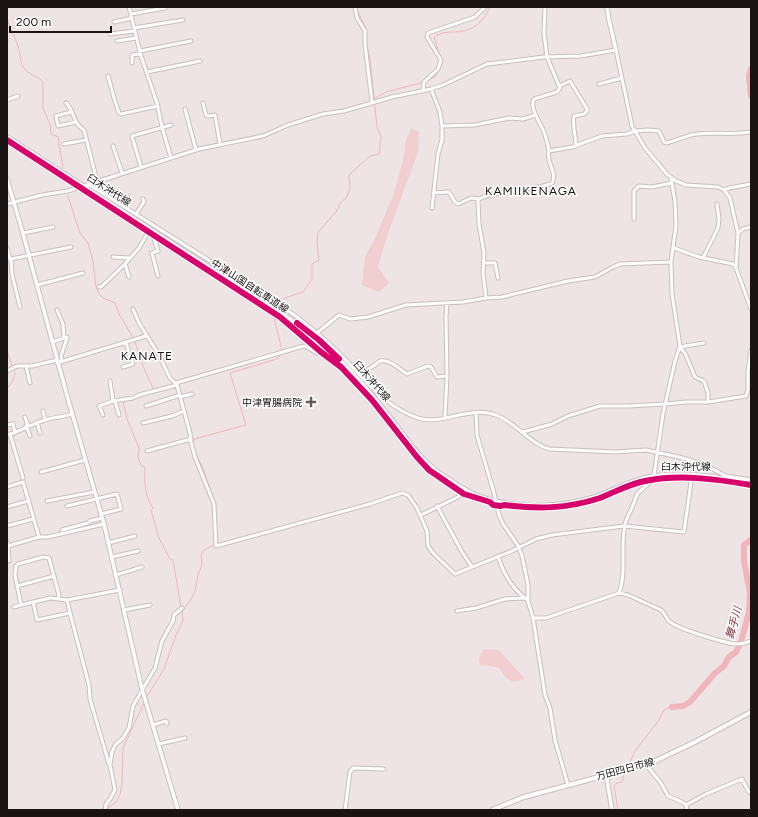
<svg xmlns="http://www.w3.org/2000/svg" width="758" height="817" viewBox="0 0 758 817" font-family="Figtree,'Noto Sans JP',sans-serif">
<style>
.green{fill:#f1cfd1}
.lines{fill:none;stroke-linecap:round;stroke-linejoin:round}
.stream{stroke:#f0b6bb;stroke-width:1}
.river{stroke:#f0b6bb;stroke-width:6}
.minor-casing{stroke:#c7bfc0;stroke-width:5}
.tertiary-casing{stroke:#c7bfc0;stroke-width:5.5}
.secondary-casing{stroke:#c7bfc0;stroke-width:6}
.minor{stroke:#fdfbfb;stroke-width:3}
.tertiary{stroke:#fdfbfb;stroke-width:3.5}
.secondary{stroke:#fdfbfb;stroke-width:4}
.cycleway-casing{stroke:#fff;stroke-width:8}
.cycleway{stroke:#d6006c;stroke-width:6}
.poi-dot{fill:#645c5c;stroke:#fff;stroke-width:1.5}
.labels{text-anchor:middle;dominant-baseline:central;stroke-width:3;stroke-linejoin:round;paint-order:stroke}
.street-label{font-size:10px;fill:#191313;stroke:#fff}
.poi-label{font-size:10px;fill:#191313;stroke:#fff;text-anchor:end}
.water-label{font-size:11px;font-style:italic;fill:#8b303f;stroke:#fff}
.quarter-label{font-size:12px;letter-spacing:1px;fill:#191313;stroke:#fff}
</style>
<rect width="100%" height="100%" fill="#efe4e5"/>
<path class="green" d="M411 128 419 132 418 152 387 236 378 267 389 283 379 292 362 285 365 257 375 238 394 193 404 156 405 143Z
M484 649 499 650 525 679 513 682 505 677 499 668 486 665 480 666 479 658Z"/>
<g class="lines">
<path class="stream" d="M357 7C359 18 367 26 367 36
M7 19C10 28 15 37 18 46 21 53 19 61 23 67 28 75 39 76 43 82V109L50 124 51 134 58 137 63 168
M440 56 434 37C441 32 448 32 456 32 473 31 483 23 490 7
M429 80 436 76 438 71
M374 99 386 92 424 82
M68 196 80 233 88 243 93 261 96 287 99 294 103 298 115 303 119 314 134 339 143 366 154 390
M276 301 303 292 312 279V264L319 260 317 243 318 232 336 212 341 202 347 197 350 187 349 176 351 173 370 156 379 154 381 137 377 127 370 59 366 41
M273 314 282 350
M7 350 12 366
M7 388C12 384 14 379 15 372
M123 401 127 419 139 448 138 458 141 465 145 468C144 481 145 497 153 508L151 510 159 538 170 559 173 560 181 607
M214 500C211 490 207 479 203 469 200 460 191 449 194 439L246 425 230 373 277 359 282 353
M183 610 190 601 195 591 198 575 202 565 201 555 203 551 215 544
M146 698 164 669 176 635 183 621 182 610
M627 768 635 751 657 723 664 710 672 707
M107 809 117 801 120 794 122 785 123 748 144 703
M618 810 614 786 617 783 622 782 625 771"/>
<path class="river" d="M751 69 749 77 751 96
M672 707 683 706 690 702 715 673 724 666 729 657 736 652 741 642 749 612 750 593 744 561V545L751 540"/>
<defs>
<path id="minor" d="M129 7 141 56 157 103 162 127 171 158
M355 7 357 18 365 31V44L372 102
M545 7 544 33 547 57 560 88 557 92 534 99C529 108 541 124 544 132 546 138 548 145 549 151
M131 14 165 8
M114 22 132 18
M134 28 183 20
M110 34 135 31
M117 41 136 38
M140 51 191 41
M132 63V55L140 54
M147 72 200 61
M108 76 114 98 119 113 121 114 158 106
M599 84 622 78
M559 86 570 81 587 109V111L584 114 574 116C572 126 576 136 576 146
M431 89 440 112 442 126V140L438 154 432 208
M423 91 424 82 438 69 441 60 427 37 428 33 475 17 485 7
M7 100 18 96
M66 103C74 110 73 124 84 130L97 181
M203 103 206 115 208 116 215 115 220 144
M185 109 196 150
M71 112 56 116 58 126 76 122
M442 126 475 125 509 118 523 119 533 116 535 114
M64 144 86 140
M113 146 122 173
M141 167 132 136 171 125
M88 184 283 307C303 321 322 336 339 353 364 378 383 406 418 418 441 426 470 405 496 415 515 422 529 443 549 449L615 452 646 450 679 457 703 464 726 476 751 480
M724 190 729 188 751 184
M433 193 449 192 455 202 458 204 471 198 479 199
M7 204 42 195 68 191 199 149 263 136 288 125 323 114 344 111 392 97 431 89 443 85 487 64 544 57 581 56 616 50 632 126 645 148 666 173 674 180 686 185 718 187 724 190 730 198 738 233 736 268 751 309
M136 214 144 202 143 199
M634 219V191L639 186 652 187 672 183
M155 232 153 235 158 251 152 253 158 276
M23 233 53 227
M738 233 743 229 751 227
M7 248 10 260 11 259
M674 248 699 257 733 264 736 268
M113 257 130 258
M703 258 718 228 719 219 717 204
M484 263H495L498 278
M129 277 125 264 139 248 150 229
M37 285 83 273
M99 287H101L125 264
M486 298 483 273 484 253 479 224 478 200C488 191 536 191 552 183 558 172 545 162 549 151L572 147 602 136 627 134 635 131 647 130 659 131 664 142 666 143C677 141 686 135 697 134 715 132 733 135 751 132
M20 307 12 274 11 259 71 247
M133 309 139 323 159 355 170 378 177 385 190 433 191 442 195 457 214 504 216 546 370 504 402 493 408 495 417 508 427 531 428 546 433 553 455 574 512 551 536 539 552 535 624 526 684 532 692 475
M57 310 63 324 64 338
M317 333 339 315 350 319 368 317 406 305 463 302 486 298 502 297 568 281 595 277 613 267 620 264 671 262
M52 342 67 337V338L61 356 62 361
M704 343 685 346 680 348 685 353 695 377 704 381 708 393V402
M124 359 131 356
M57 363 146 336
M26 366 30 383
M123 367 133 364 126 343
M7 371 17 366H32L57 360
M361 375 380 361C390 359 399 369 407 374L428 366 431 367 437 377 447 376
M110 381 113 401 133 398 139 395 177 385
M176 383 300 347 305 346 317 353 321 352
M180 397 192 394
M115 401 119 415
M146 406 180 395
M43 411 45 420
M476 413 477 435 494 493 499 515 503 524 519 547 522 556 528 585V601L533 618 545 695 550 708 555 740 568 785
M103 415 99 406 113 401
M25 417 28 426
M445 417 447 376 446 316 447 303
M37 422 40 433
M143 423 172 416 184 411
M7 425 13 424 15 433
M26 426 30 436
M523 432 552 424 568 416 600 406H628L665 404 686 402H708L746 396 748 390V371L751 350
M10 434 23 478
M7 435C20 432 31 424 45 420 54 417 65 417 72 414
M147 451 191 439
M41 472 85 460
M7 487 23 482 39 537
M47 501 94 492
M67 506 117 494 121 509 101 514
M437 506 462 552 472 567
M7 507 28 501
M421 515 464 494
M7 526 33 519
M62 530 88 523 90 521 102 518
M7 542 8 546 39 537H48L104 524
M108 543 135 536
M8 546 9 561
M498 556C503 573 512 588 526 599
M112 557 138 551
M116 575 142 567
M17 586 54 576
M619 593C627 572 620 547 625 525 626 517 631 512 633 505 635 501 635 497 638 493 645 486 649 486 654 475L663 414 675 361 680 346 672 294 671 262 676 226 675 201 671 179
M58 599 59 595 49 558 43 557 18 564 16 566 15 575 21 605 50 598 67 600 120 590
M33 602 37 620 70 613 67 600
M14 607 21 605
M124 610 150 605
M457 611 476 608 505 599 525 598
M70 613 89 685 90 699 109 764
M533 618H546L619 593 628 595 661 610C666 613 665 619 670 622 679 629 724 643 736 644 741 644 746 643 751 641
M153 725 166 721 167 724
M159 744 185 738
M646 765 661 783 668 796 682 802 686 805 687 810
M686 805 706 794 742 779 748 791 751 793
M105 810 106 804 110 799 115 790 110 765 112 752 115 745 123 738 129 728 133 706 155 668 162 641 173 621 174 615 182 608
M345 810 350 772 353 768 384 769"/>
<path id="tertiary" d="M607 7 609 20 616 50
M7 179 22 230 68 399 104 524 142 689 178 810
M606 774 612 810"/>
<path id="secondary" d="M7 137 308 331C337 355 364 384 387 414 404 435 417 457 439 473 451 481 462 489 475 495 511 509 555 509 592 498 611 492 629 481 649 477 683 471 717 477 751 483
M492 810 524 797 651 763 697 741 751 712"/>
</defs>
<use href="#minor" class="minor-casing"/>
<use href="#tertiary" class="tertiary-casing"/>
<use href="#secondary" class="secondary-casing"/>
<use href="#minor" class="minor"/>
<use href="#tertiary" class="tertiary"/>
<use href="#secondary" class="secondary"/>
<defs>
<path id="cycleway" d="M7 140 280 317 321 352 341 367 372 400 417 457 429 470 464 494 490 502 493 505 501 506 504 505C538 509 566 509 600 498 615 492 629 484 645 481 680 474 716 479 751 485
M297 323 319 340 339 359"/>
</defs>
<use href="#cycleway" class="cycleway-casing"/>
<use href="#cycleway" class="cycleway"/>
</g>
<path class="poi-dot" d="M309 396h4v4h4v4h-4v4h-4v-4h-4v-4h4z"/>
<g class="labels">
<g class="street-label">
<text transform="translate(109 190) rotate(33)">臼木沖代線</text>
<text transform="translate(250 286) rotate(33)">中津山国自転車道線</text>
<text transform="translate(372 381) rotate(49)">臼木沖代線</text>
<text x="686" y="466">臼木沖代線</text>
<text transform="translate(625 769) rotate(-15)">万田四日市線</text>
</g>
<g class="poi-label">
<text x="302" y="402">中津胃腸病院</text>
</g>
<g class="water-label">
<text transform="translate(734 623) rotate(-75)">舞手川</text>
</g>
<g class="quarter-label">
<text x="531" y="191">KAMIIKENAGA</text>
<text x="147" y="356">KANATE</text>
</g>
</g>
<rect width="758" height="817" fill="none" stroke="#191313" stroke-width="16"/>
<path d="M10 26v6h101v-6" fill="none" stroke="#191313" stroke-width="2"/>
<text x="16" y="26" font-size="12" fill="#191313" stroke="#ffffff" stroke-width="3" paint-order="stroke">200 m</text>
</svg>
